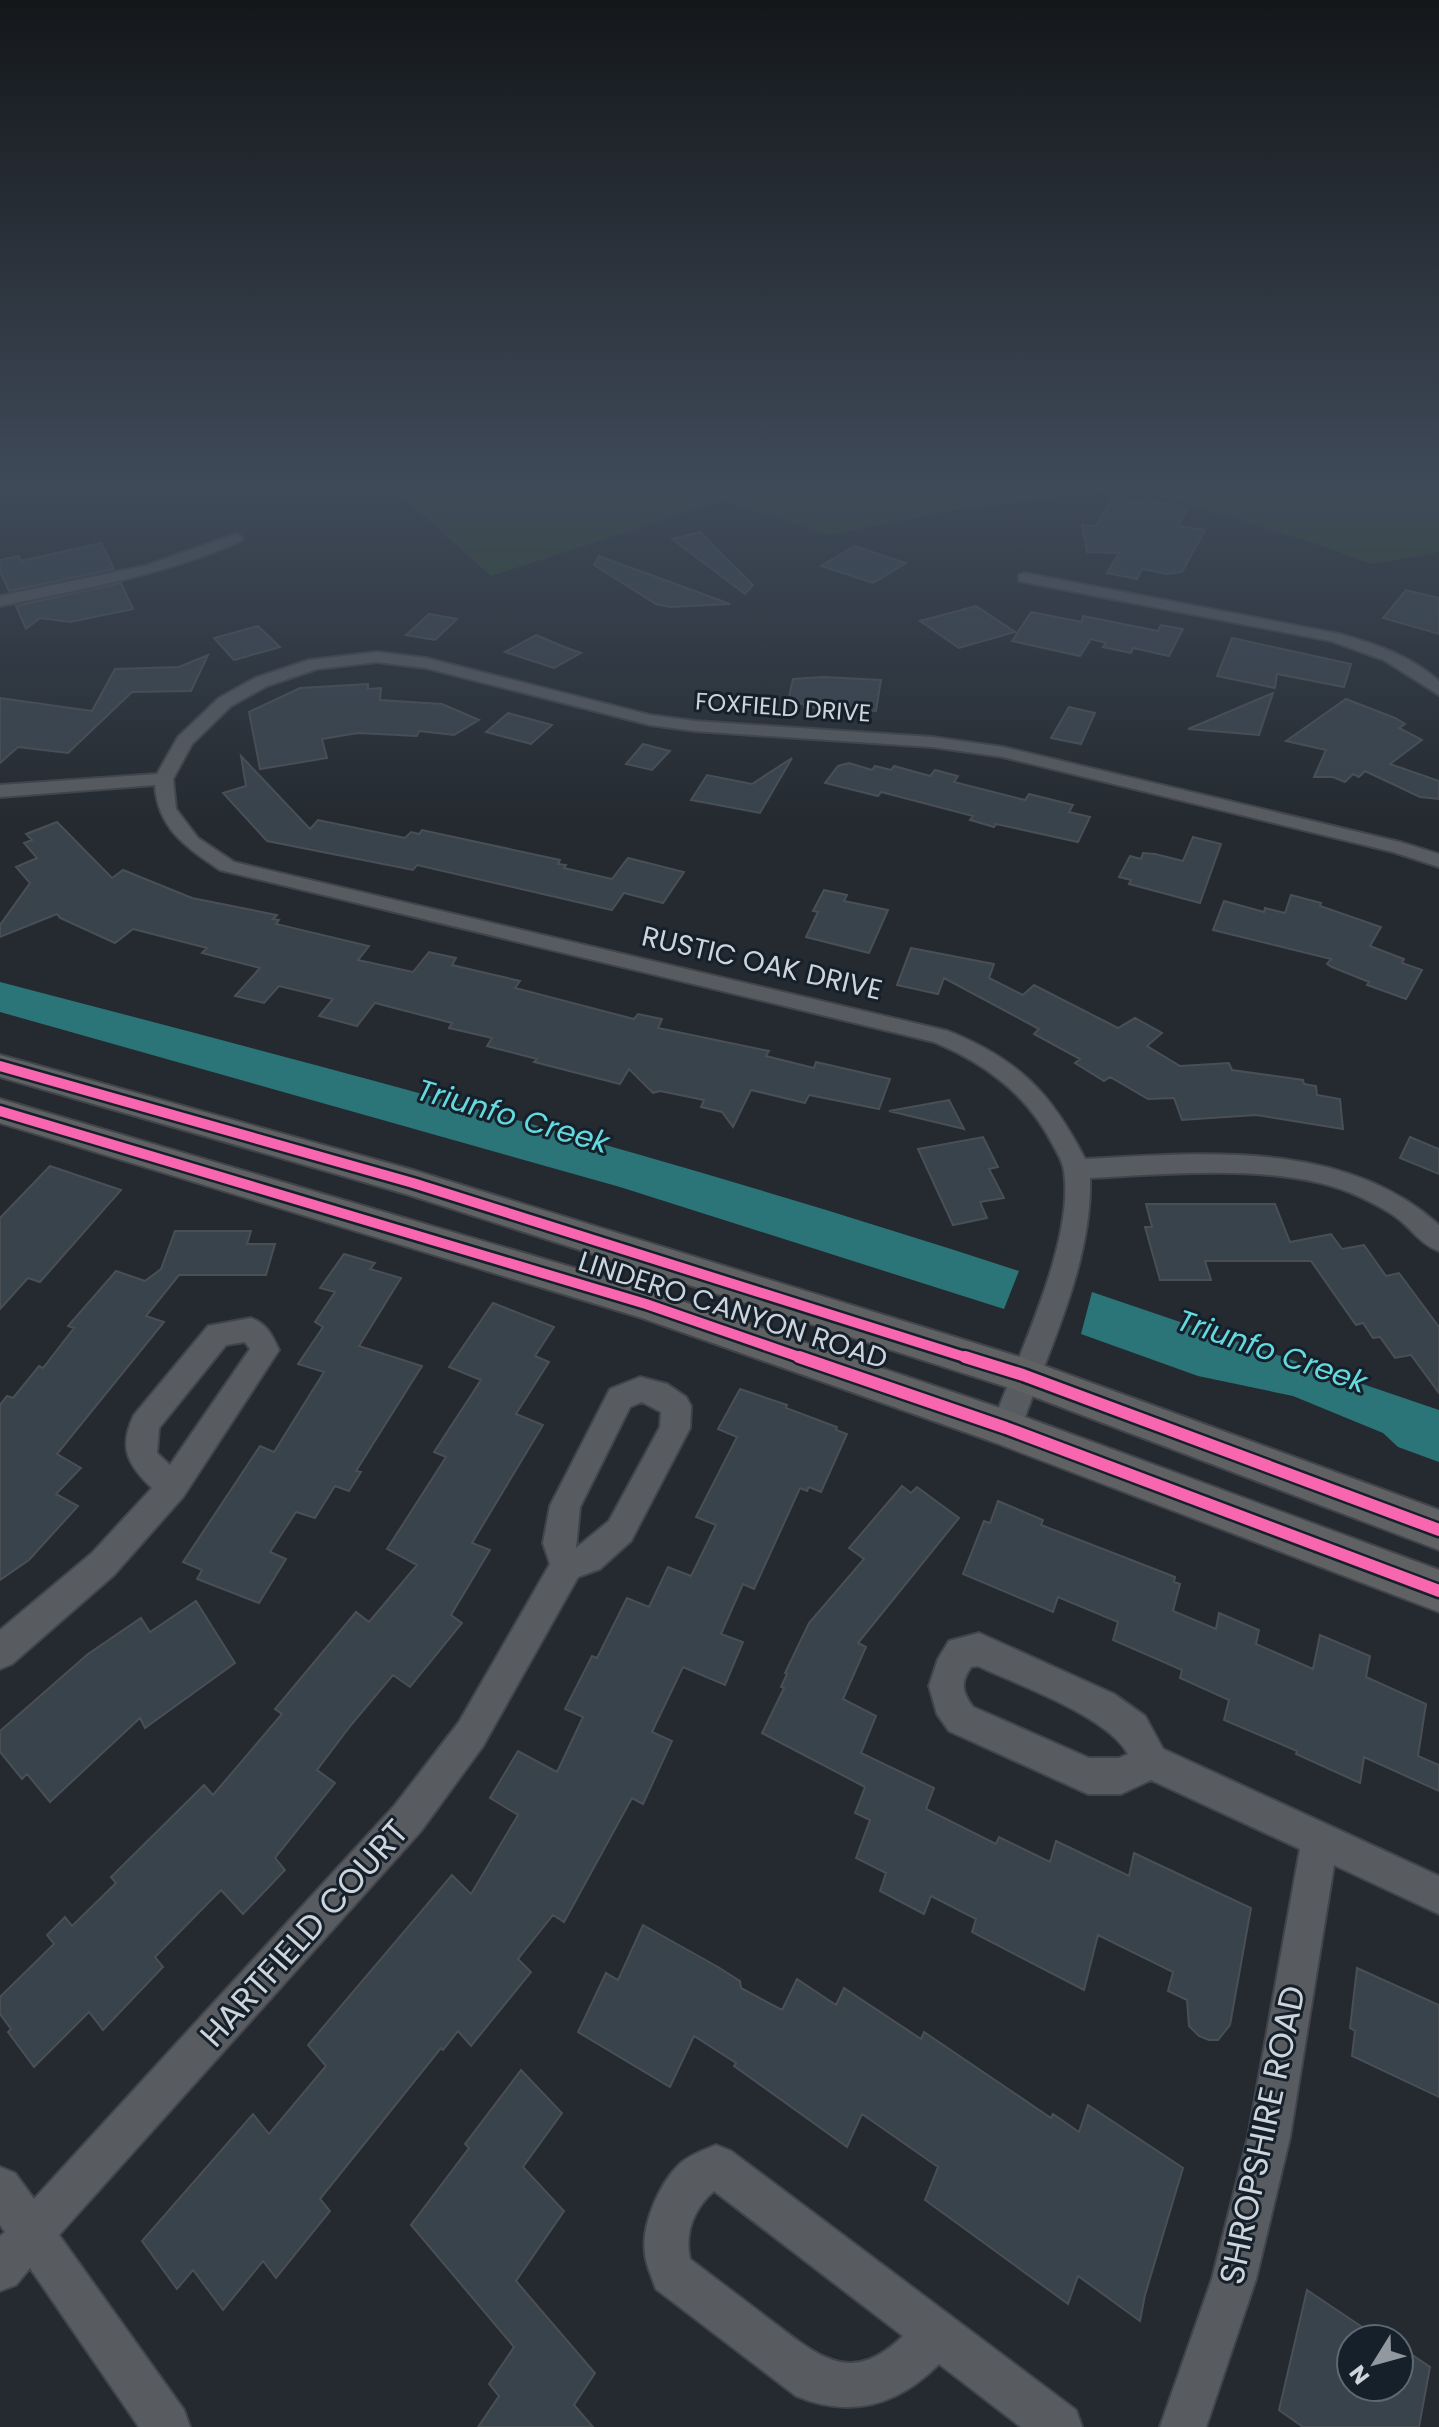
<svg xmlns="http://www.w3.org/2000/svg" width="1439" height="2427" viewBox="0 0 1439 2427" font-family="Poppins,sans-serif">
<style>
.green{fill:#2c4727}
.water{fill:#2b7578}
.building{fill:#39434c;stroke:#4a4f54;stroke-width:2}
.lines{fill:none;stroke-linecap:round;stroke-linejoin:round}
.street-casing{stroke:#41454b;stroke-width:4}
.secondary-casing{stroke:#41454b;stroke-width:4}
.street{fill:#585c61;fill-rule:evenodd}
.secondary{fill:#606163;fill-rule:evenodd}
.cycleway-far1-casing{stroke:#16202b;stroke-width:15}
.cycleway-casing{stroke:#16202b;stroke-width:17}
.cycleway-far1{stroke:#f766af;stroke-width:10}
.cycleway{stroke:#f766af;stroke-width:12}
.labels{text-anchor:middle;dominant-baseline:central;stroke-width:6;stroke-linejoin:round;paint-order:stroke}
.far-street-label{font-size:24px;fill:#cdd4db;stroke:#16202b}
.street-label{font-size:28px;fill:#cdd4db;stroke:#16202b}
.water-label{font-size:30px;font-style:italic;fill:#64dade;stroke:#16202b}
.near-street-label{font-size:34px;fill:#cdd4db;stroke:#16202b}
</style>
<rect width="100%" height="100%" fill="#242a30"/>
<path class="green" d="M387 483H1439V552L1372 564 1311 542 1132 488 957 510 830 535 722 501 491 576Z"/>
<path class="water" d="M0 982C342 1071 683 1161 1019 1271L1004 1309 620 1187 0 1012Z
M1092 1292 1439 1410V1462L1398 1447 1383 1433 1293 1396 1198 1376 1081 1334Z"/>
<path class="building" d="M1113 498 1145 503 1147 499 1188 507 1178 526 1205 530 1182 572 1166 574 1142 569 1137 579 1107 573 1119 553 1087 552 1082 525 1096 526Z
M700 532 753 585 745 594 672 539Z
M101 543 114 569 9 591 0 571V560L19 556 21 561Z
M854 546 906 563 873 583 821 566Z
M599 556 730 604 671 607 656 604 594 565Z
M121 583 133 609 70 622 40 618 26 629 16 606Z
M1406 590 1439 598V634L1383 618Z
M976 606 1015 632 959 648 920 621Z
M1031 612 1082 622 1083 616 1158 631 1161 625 1183 629 1169 656 1133 648 1131 653 1103 647 1106 643 1091 639 1080 656 1012 641Z
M429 614 457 619 435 640 406 635Z
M258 626 280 647 234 660 214 638Z
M536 635 562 646 581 653 554 668 505 652Z
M1232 638 1351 664 1344 687 1277 674 1275 688 1217 676Z
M208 655 191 691 132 692 68 753 18 747 0 763V698L92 711 115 669 179 667Z
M824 677 881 680 876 711 804 707V704L788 702 793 679Z
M368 684V689L381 688 380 700 442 704 479 720 454 735 419 731 417 736 358 733 322 739 327 758 260 769 249 712 300 688Z
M1273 693 1259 735 1188 729Z
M1346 699 1395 718 1405 724 1399 728 1422 740 1390 764 1439 781V799L1420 797 1365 771 1359 777 1353 774 1345 782 1333 777H1314L1326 750 1286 741Z
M1069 707 1095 713 1081 744 1051 738Z
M508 713 552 725 531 744 486 732Z
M643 744 670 751 652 770 626 764Z
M241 756 310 829 318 820 405 838 411 832 419 834 422 830 560 860 558 864 566 865 564 868 612 879 628 858 684 872 663 903 624 893 612 910 417 865 413 870 267 841 223 793 246 786Z
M792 758 760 813 691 800 707 775 752 784Z
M849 763 872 770 875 766 891 770 894 766 930 776 935 770 958 776 954 782 1025 800 1029 794 1073 805 1069 812 1090 817 1078 842 996 824 994 827 970 820 973 816 881 792 878 796 825 783 838 766Z
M57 822 112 878 123 870 192 898 277 915 273 919 279 920 276 924 369 946 358 960 413 972 429 952 456 958 452 965 520 981 515 988 634 1019 638 1014 662 1019 658 1028 769 1051 766 1056 814 1068 816 1062 890 1079 879 1109 809 1095 805 1103 751 1090 733 1127 722 1112 701 1107 704 1100 660 1091 653 1093 629 1069 620 1084 534 1062 537 1059 487 1046 492 1038 449 1028 452 1023 375 1003 357 1026 319 1016 333 999 279 986 264 1003 235 996 260 968 202 953 207 948 133 929 115 943 60 918 57 914 0 937V925L30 883 16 867 37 858 24 843 32 840 26 834Z
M1193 837 1221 844 1200 903 1129 884 1131 880 1119 877 1130 856 1141 859 1143 853 1155 854 1183 861Z
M824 890 847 895 844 901 888 910 869 953 806 937 818 912 813 911Z
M1291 895 1321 903 1320 906 1381 927 1370 946 1404 959 1402 963 1422 970 1406 999 1367 985 1369 982 1332 967 1327 964 1331 959 1213 930 1224 901 1264 912 1265 908 1285 913Z
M911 948 994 964 989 978 1023 995 1034 985 1118 1028 1135 1018 1162 1033 1147 1046 1180 1066 1229 1063 1232 1070 1303 1080 1304 1084 1316 1086 1317 1095 1340 1099 1343 1129 1256 1115 1182 1120 1174 1098 1148 1099 1110 1077 1104 1081 1075 1063 1080 1059 1034 1034 1039 1029 944 978 938 994 897 985Z
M949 1100 964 1129 889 1111Z
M983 1137 998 1167 989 1169 1004 1198 980 1202 987 1218 953 1225 918 1149Z
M1410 1137 1439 1149V1174L1400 1158Z
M50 1166 121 1190 40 1282 28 1278 0 1309V1218Z
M1146 1204H1275L1290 1242 1331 1234 1342 1249 1364 1245 1386 1276 1399 1273 1439 1327V1393L1411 1355 1395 1358 1380 1337 1373 1338 1363 1323 1356 1325 1311 1261H1205L1211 1280H1160L1145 1227H1152Z
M175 1231H251L247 1244H275L266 1275H179L146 1316 164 1322 57 1454 81 1468 56 1494 78 1506 29 1560 0 1580V1405L7 1396 13 1398 39 1366 43 1368 74 1328 68 1326 116 1271 145 1281 161 1269Z
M344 1254 375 1263 370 1269 401 1278 359 1346 422 1366 356 1471 361 1472 349 1491 335 1486 315 1518 296 1512 270 1552 286 1559 259 1603 197 1579 202 1570 183 1562 260 1446 274 1452 324 1372 298 1364 323 1327 315 1322 335 1292 320 1288Z
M493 1303 554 1327 535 1356 549 1362 516 1414 543 1425 472 1543 490 1550 451 1615 462 1623 410 1687 393 1675 351 1725 317 1770 335 1783 275 1858 285 1870 243 1914 221 1890 155 1957 163 1967 103 2030 89 2012 34 2067 8 2032 11 2029 0 2014V1997L54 1944 47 1935 65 1917 72 1926 116 1883 111 1877 204 1785 213 1795 282 1714 275 1709 356 1612 369 1622 417 1565 387 1549 446 1457 434 1452 481 1380 449 1367Z
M740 1389 787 1405 786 1408 837 1427 836 1430 847 1434 821 1492 809 1487 807 1491 800 1488 754 1589 743 1584 721 1634 743 1642 725 1685 683 1667 652 1732 672 1741 643 1804 632 1798 564 1922 553 1915 518 1959 531 1972 471 2046 458 2031 443 2050 441 2048 320 2199 330 2211 276 2278 263 2261 223 2310 193 2270 177 2289 142 2241 253 2114 269 2134 326 2066 308 2045 452 1875 471 1894 518 1815 490 1798 518 1751 557 1772 583 1717 565 1709 592 1656 597 1658 627 1598 649 1607 668 1567 691 1576 716 1525 696 1517 737 1437 718 1429Z
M902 1486 911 1493 917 1487 959 1518 858 1643 866 1647 843 1699 876 1716 861 1753 934 1788 926 1809 996 1844 999 1837 1050 1862 1056 1841 1129 1876 1134 1853 1251 1908 1230 2025 1218 2040H1209L1199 2036 1189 2026 1187 2000 1168 1991 1173 1972 1098 1935 1084 1990 972 1932 976 1919 931 1896 924 1914 880 1891 886 1873 856 1858 870 1820 855 1813 865 1787 762 1733 784 1688 781 1687 787 1674 785 1673 809 1623 864 1559 849 1548Z
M998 1501 1043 1520 1041 1525 1175 1577 1174 1582 1180 1584 1173 1611 1216 1629 1219 1613 1259 1630 1256 1644 1313 1669 1320 1635 1370 1656 1366 1677 1426 1704 1418 1756 1439 1765V1791L1364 1757 1360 1783 1296 1754 1297 1751 1224 1720 1229 1700 1180 1678 1182 1670 1113 1640 1118 1622 1058 1597 1053 1612 963 1574 984 1521 990 1523Z
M196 1601 235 1663 145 1728 140 1718 50 1802 27 1774 22 1779 0 1752V1731L88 1654 141 1618 150 1632Z
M643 1925 718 1967 740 1981 741 1988 782 2010 797 1979 836 2005 844 1988 921 2039 924 2032 1051 2118 1053 2114 1079 2132 1088 2105 1183 2168 1145 2295 1140 2321 1078 2276 1068 2304 925 2200 938 2167 862 2114 847 2147 734 2066 736 2063 694 2036 670 2087 578 2032 606 1973 618 1980Z
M1357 1968 1439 2005V2097L1352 2056 1355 2031 1350 2028Z
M521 2070 562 2113 523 2167 564 2211 516 2281 595 2373 574 2405 593 2427H478L499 2396 489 2384 514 2347 411 2225 469 2148 465 2144Z
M1307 2290 1380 2339H1351V2387H1399V2346L1430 2367 1419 2427H1303L1279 2410Z"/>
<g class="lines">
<defs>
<path id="street" d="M236 534 243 538 241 541C164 575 82 589 0 606V596L145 566Z
M1024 573 1340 634C1375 644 1411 656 1439 681V695L1384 660 1331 641 1019 581V575Z
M377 652 426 658 650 715 695 721 932 737 1003 747 1400 842 1439 854V867L1393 852 1003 757 932 747 695 731 650 725 426 668 377 662 317 669 267 686 231 706 192 744 173 779 176 809 198 838 234 862 948 1031C1018 1059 1051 1093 1085 1159 1204 1153 1344 1139 1439 1225V1251C1421 1245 1411 1228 1396 1217 1385 1209 1371 1202 1358 1196 1286 1162 1168 1174 1090 1178 1092 1264 1049 1348 1021 1428L1016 1437 1006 1441 996 1437 991 1428C1016 1360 1075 1242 1064 1171 1063 1161 1056 1151 1052 1143 1026 1093 984 1063 934 1042L220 870C186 847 158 829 155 785L0 797V785L157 774 178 737 219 698 255 678 309 660Z
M251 1318C267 1324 272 1335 279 1350L183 1497 114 1575 12 1664 0 1669V1630L92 1553 152 1488C128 1465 118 1448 134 1415L208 1326ZM245 1342 250 1349 170 1465 157 1453 159 1428 226 1345Z
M640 1377 667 1384 686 1397 691 1406 690 1428 631 1541 600 1569 578 1577 483 1746 421 1831 59 2235 184 2410 190 2427H139L30 2268 16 2285 0 2291V2236L5 2232 0 2225V2167L15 2173 34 2199 395 1805 459 1722 550 1564 543 1543 550 1506 610 1389ZM642 1402 661 1412 660 1427 609 1521 576 1548 580 1507 630 1407Z
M979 1633 1114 1694 1145 1716 1163 1749 1439 1876V1914L1334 1865 1290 2137 1256 2279 1206 2427H1160L1212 2279 1248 2137 1300 1849 1151 1780 1121 1794H1088L949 1731 937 1714 929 1686 938 1659 949 1641ZM978 1666C1018 1685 1108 1716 1128 1754L1119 1758H1089L973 1707C962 1692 960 1683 971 1667Z
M716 2145 731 2151 1076 2410 1082 2427H1021L939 2364C898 2405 851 2419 796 2396L656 2289C652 2277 646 2265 645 2253 641 2224 661 2180 682 2162 692 2154 704 2150 716 2145ZM714 2191 903 2336C850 2388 817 2355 769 2319 743 2299 716 2279 690 2259 684 2233 694 2208 714 2191Z"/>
<path id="secondary" d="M0 1055 413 1170 1023 1358 1439 1510V1550L1016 1390 409 1195 0 1077Z
M0 1099 646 1289 1006 1410 1439 1570V1612L996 1443 642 1318 0 1123Z"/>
</defs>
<use href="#street" class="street-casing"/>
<use href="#secondary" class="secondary-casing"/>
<use href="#street" class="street"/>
<use href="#secondary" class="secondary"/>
<defs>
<path id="cycleway-far1" d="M0 1066 413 1183 971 1359
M0 1111 646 1304 805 1359"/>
<path id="cycleway" d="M799 1357 1006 1428 1439 1591
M965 1357 1023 1375 1439 1530"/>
</defs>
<use href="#cycleway-far1" class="cycleway-far1-casing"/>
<use href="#cycleway" class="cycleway-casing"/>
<use href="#cycleway-far1" class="cycleway-far1"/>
<use href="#cycleway" class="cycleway"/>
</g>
<linearGradient id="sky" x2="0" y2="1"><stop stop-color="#14171a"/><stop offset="0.59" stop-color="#3f4a59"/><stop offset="1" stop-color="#3f4a59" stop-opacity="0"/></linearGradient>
<rect width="1439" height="823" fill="url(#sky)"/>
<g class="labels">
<g class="far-street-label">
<text transform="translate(783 707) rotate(4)">FOXFIELD DRIVE</text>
</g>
<g class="street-label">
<text transform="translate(762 963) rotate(13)">RUSTIC OAK DRIVE</text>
<text transform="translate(733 1310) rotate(18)">LINDERO CANYON ROAD</text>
</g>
<g class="water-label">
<text transform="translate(513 1116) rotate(16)">Triunfo Creek</text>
<text transform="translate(1272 1351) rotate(19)">Triunfo Creek</text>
</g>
<g class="near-street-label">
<text transform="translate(304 1933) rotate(-48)">HARTFIELD COURT</text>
<text transform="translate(1262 2135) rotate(-78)">SHROPSHIRE ROAD</text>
</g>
</g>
<g transform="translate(1375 2363) rotate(233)"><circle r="38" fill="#16202b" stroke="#5f6871" stroke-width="2"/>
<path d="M0-6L14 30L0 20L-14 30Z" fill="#92989f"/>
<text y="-12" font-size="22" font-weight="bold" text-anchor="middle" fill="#cdd4db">N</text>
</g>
</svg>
